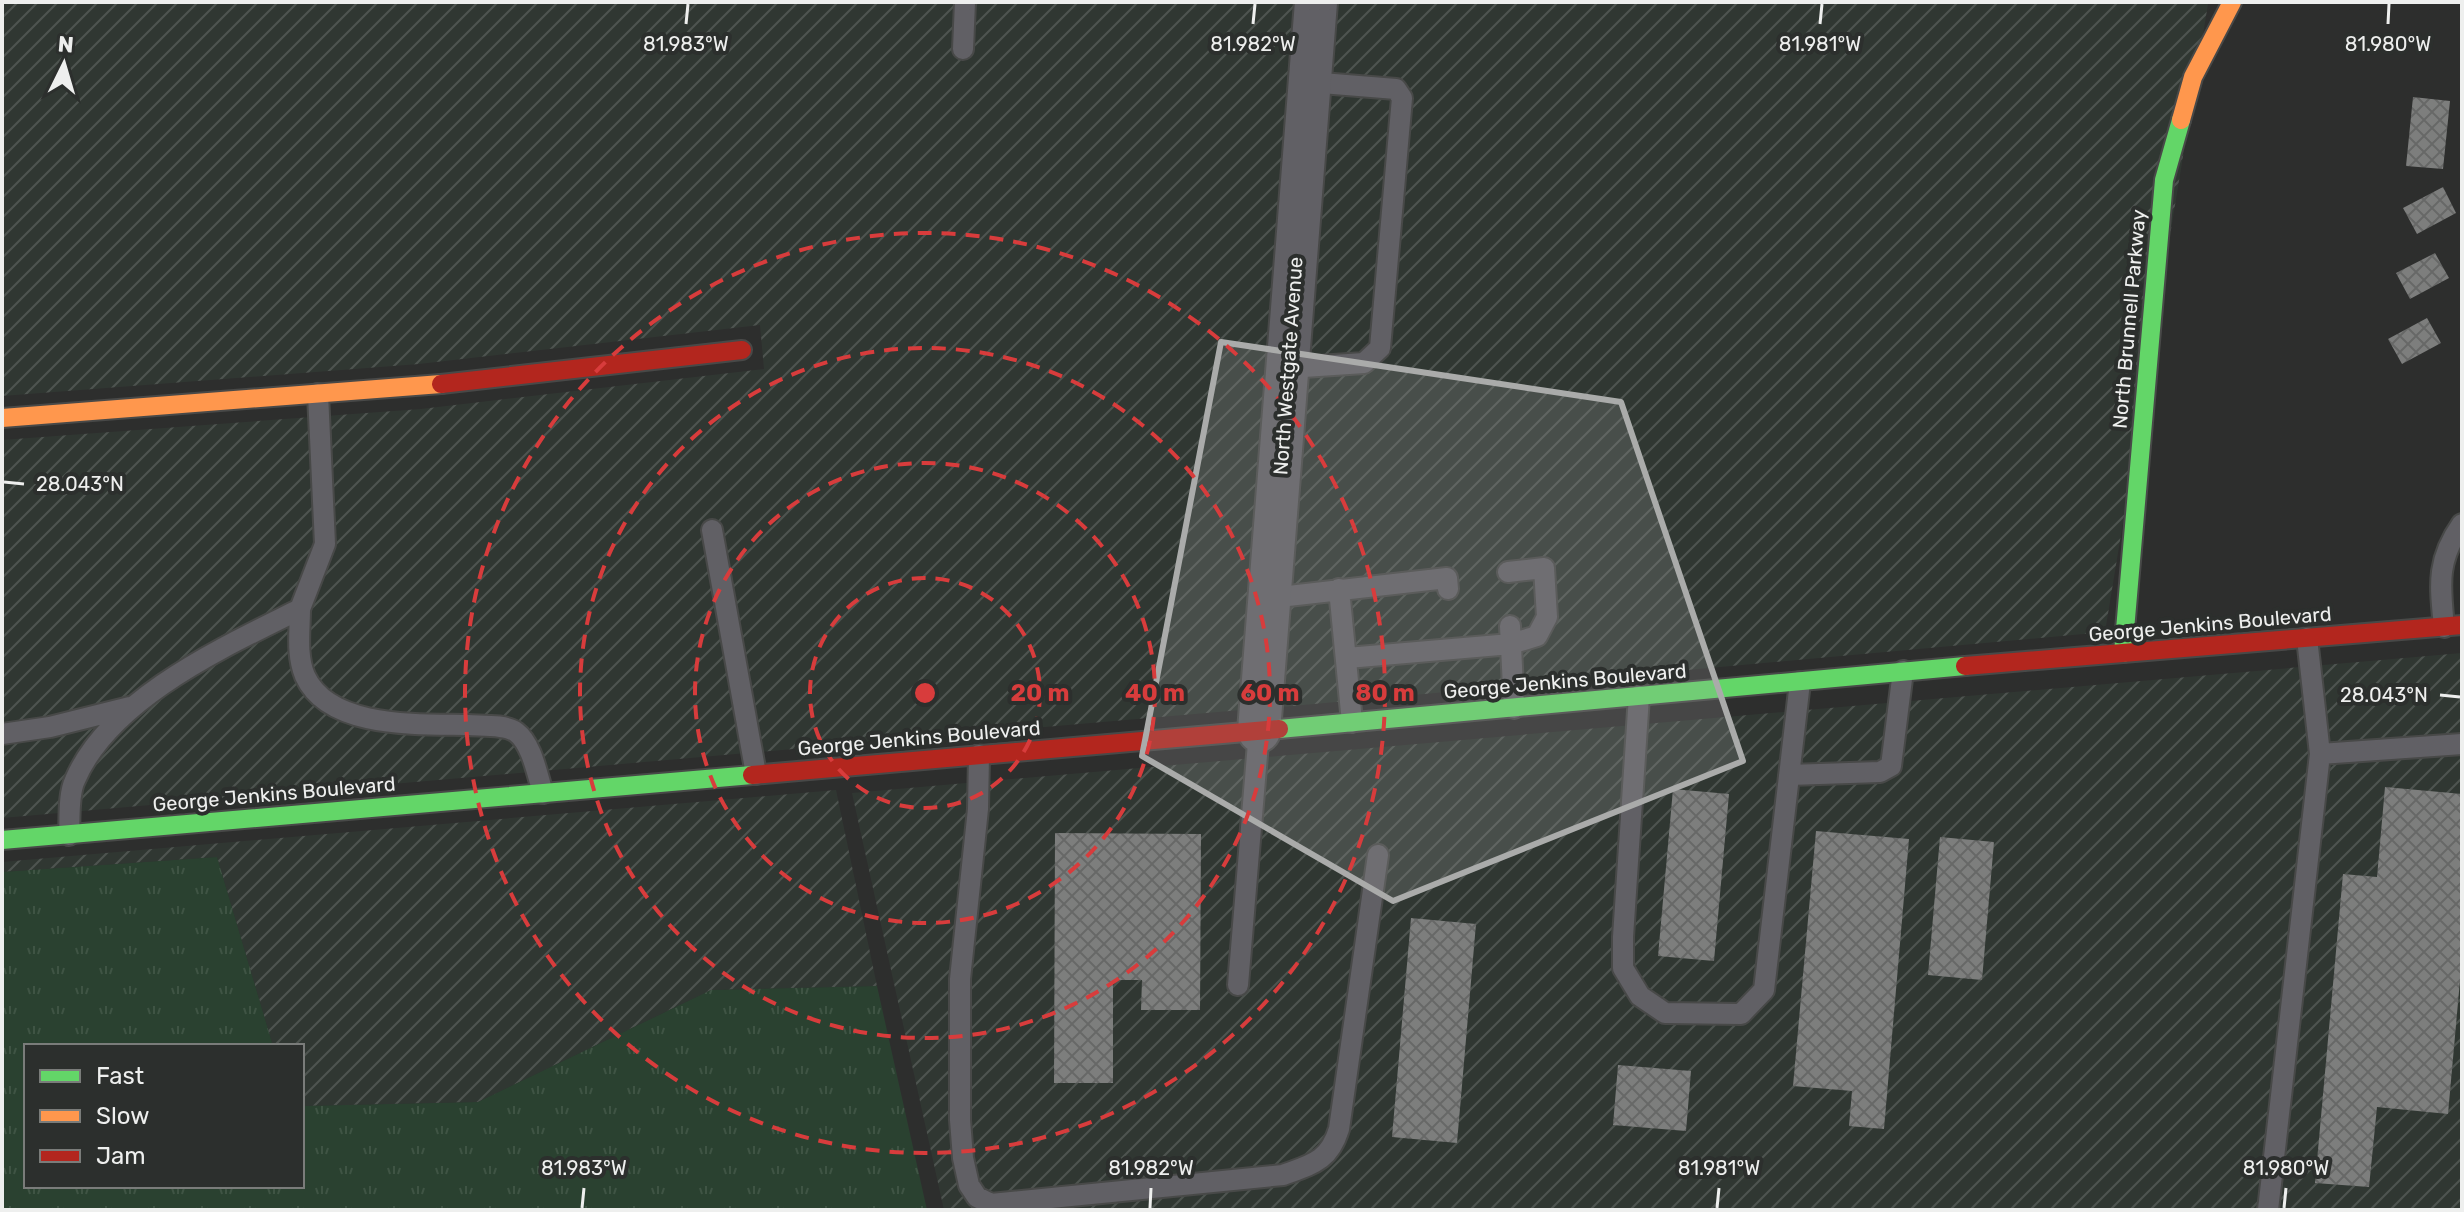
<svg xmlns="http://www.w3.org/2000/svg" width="2464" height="1212" viewBox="0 0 2464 1212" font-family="Rubik,sans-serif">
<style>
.industrial{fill:url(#industrial-furrows)}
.grass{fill:url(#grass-tufts)}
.building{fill:url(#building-cross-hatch)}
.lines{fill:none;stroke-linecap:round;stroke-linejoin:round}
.lane-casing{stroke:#484948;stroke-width:24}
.street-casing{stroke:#484948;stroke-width:46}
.fast-casing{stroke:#484948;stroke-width:22}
.slow-casing{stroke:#484948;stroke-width:22}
.jam-casing{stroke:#484948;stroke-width:22}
.lane{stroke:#616065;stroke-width:20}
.street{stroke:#616065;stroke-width:42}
.fast{stroke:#63d668;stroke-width:18}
.slow{stroke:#ff974d;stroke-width:18}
.jam{stroke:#b3261e;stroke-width:18}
.marked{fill:#aaabaa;fill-opacity:0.2;stroke:#aaabaa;stroke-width:6;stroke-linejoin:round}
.ticks{fill:none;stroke:#eeefee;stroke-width:3}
.ring{fill:none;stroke:#d83c3c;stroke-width:4;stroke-dasharray:14 10}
.labels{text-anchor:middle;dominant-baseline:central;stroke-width:8;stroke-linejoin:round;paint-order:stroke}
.street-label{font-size:20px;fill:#eeefee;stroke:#2c2f2d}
.ticks-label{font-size:20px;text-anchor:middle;fill:#eeefee;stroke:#2c2f2d;stroke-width:8;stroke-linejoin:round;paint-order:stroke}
.centre{fill:#d83c3c;stroke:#2c2f2d;stroke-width:4}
.ring-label{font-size:24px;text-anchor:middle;font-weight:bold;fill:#d83c3c;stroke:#2c2f2d;stroke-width:8;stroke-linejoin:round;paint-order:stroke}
</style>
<defs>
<pattern id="industrial-furrows" width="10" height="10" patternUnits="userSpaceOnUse" patternTransform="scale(2)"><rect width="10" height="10" fill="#303732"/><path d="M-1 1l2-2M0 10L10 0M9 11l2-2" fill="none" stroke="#4e5450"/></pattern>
<pattern id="grass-tufts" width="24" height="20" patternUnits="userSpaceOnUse" patternTransform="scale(2)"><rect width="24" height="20" fill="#2a4130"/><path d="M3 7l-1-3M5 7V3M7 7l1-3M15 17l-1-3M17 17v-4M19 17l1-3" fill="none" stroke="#3f5444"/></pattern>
<pattern id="building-cross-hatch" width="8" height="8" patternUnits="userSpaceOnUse" patternTransform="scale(2)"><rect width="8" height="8" fill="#7d7e7d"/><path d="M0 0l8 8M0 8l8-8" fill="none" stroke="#676867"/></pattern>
</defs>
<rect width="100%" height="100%" fill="#2d2e2d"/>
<path class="industrial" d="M2 2H1296L1241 710 2 818V440L421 409 764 369 760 325 419 364 2 396Z
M1336 2H2199L2208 4 2105 632 1281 707Z
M2462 653V1210H944L852 793Z
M836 790 877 986 711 990 478 1102 302 1106V1046H273L217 857 2 872V862Z"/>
<path class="grass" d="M217 857 273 1046H26V1186H302V1106L478 1102 711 990 877 986 927 1210H2V872Z"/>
<path class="building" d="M2413 97 2450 101 2443 169 2406 166Z
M2443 187 2456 213 2417 234 2403 208Z
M2435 253 2449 278 2410 299 2396 273Z
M2427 318 2441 343 2402 364 2388 339Z
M2385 787 2462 794V958L2448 1114 2377 1107 2369 1187 2315 1183 2343 874 2377 877Z
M1673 789 1729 794 1714 961 1658 956Z
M1816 831 1909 839 1884 1129 1849 1126 1852 1091 1793 1086Z
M1055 833 1201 834 1200 1010H1141L1142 980H1113V1083H1054Z
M1940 837 1994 842 1982 980 1928 975Z
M1411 918 1476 924 1457 1143 1392 1137Z
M1618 1065 1691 1071 1686 1131 1613 1125Z"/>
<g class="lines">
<defs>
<path id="lane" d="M963 49 965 2
M1288 368 1364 363 1380 348 1402 98 1396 89 1309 82
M712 530 756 774
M1339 589 1352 722
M1270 598 1447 578 1448 589
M300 609C300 630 296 655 305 676 329 729 419 724 468 725 481 726 505 724 516 732 532 744 537 774 543 793
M1510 626 1514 708
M2444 627C2440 585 2436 561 2462 524
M1347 658 1511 644 1537 636 1547 617 1544 568 1508 572
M1639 696 1623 937V968L1640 996 1665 1013 1741 1014 1764 990 1800 682
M2 734 50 727 130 707
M2320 754 2462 744
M979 755 978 809 960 979V1120L963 1158 969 1185 977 1197 991 1204 1283 1175C1313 1164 1329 1161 1339 1129L1378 855
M1789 775 1880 772 1891 766 1903 671
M69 835C70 818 68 795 75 780 110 698 224 647 300 609L325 544 318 394
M1238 985 1259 731
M2268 1210 2320 754 2307 638"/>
<path id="street" d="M1259 731 1316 2"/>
<path id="fast" d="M2123 653 2164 180 2181 120
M1279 729 1965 666
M2 840 752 775"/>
<path id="slow" d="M2181 120 2193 77 2232 2
M2 418 441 384"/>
<path id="jam" d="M441 384 742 350
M1965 666 2462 625
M752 775 1279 729"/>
</defs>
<use href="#lane" class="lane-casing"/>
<use href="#street" class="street-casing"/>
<use href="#fast" class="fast-casing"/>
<use href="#slow" class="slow-casing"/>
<use href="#jam" class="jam-casing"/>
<use href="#lane" class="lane"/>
<use href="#street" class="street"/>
<use href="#fast" class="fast"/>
<use href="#slow" class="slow"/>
<use href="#jam" class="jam"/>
</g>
<path class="marked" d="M1221 342 1621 402 1743 761 1393 901 1142 756Z"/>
<path class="ticks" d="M686 24 688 4M1253 24 1255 4M1820 24 1822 4M2388 24 2389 4M4 482 24 484M2440 695 2460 697M582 1208 584 1188M1150 1208 1151 1188M1717 1208 1719 1188M2284 1208 2286 1188"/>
<g class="ring">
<circle cx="925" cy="693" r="115"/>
<circle cx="925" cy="693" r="230"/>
<circle cx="925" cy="693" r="345"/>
<circle cx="925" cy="693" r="460"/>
</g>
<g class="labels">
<g class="street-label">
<text transform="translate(2129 319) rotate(-85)">North Brunnell Parkway</text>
<text transform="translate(1288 366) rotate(-86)">North Westgate Avenue</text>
<text transform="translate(2210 624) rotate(-5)">George Jenkins Boulevard</text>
<text transform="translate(1565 681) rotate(-5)">George Jenkins Boulevard</text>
<text transform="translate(919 738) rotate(-5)">George Jenkins Boulevard</text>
<text transform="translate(274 794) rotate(-5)">George Jenkins Boulevard</text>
</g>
</g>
<g class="ticks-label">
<text x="686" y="51">81.983°W</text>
<text x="1253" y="51">81.982°W</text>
<text x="1820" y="51">81.981°W</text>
<text x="2388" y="51">81.980°W</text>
<text x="80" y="491">28.043°N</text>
<text x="2384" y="702">28.043°N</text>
<text x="584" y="1175">81.983°W</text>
<text x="1151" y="1175">81.982°W</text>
<text x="1719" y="1175">81.981°W</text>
<text x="2286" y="1175">81.980°W</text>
</g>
<circle cx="925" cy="693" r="12" class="centre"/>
<g class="ring-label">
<text x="1040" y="701">20 m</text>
<text x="1155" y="701">40 m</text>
<text x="1270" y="701">60 m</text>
<text x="1385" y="701">80 m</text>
</g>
<rect width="2464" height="1212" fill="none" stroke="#eeefee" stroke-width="8"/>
<rect x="24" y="1044" width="280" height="144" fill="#2c2f2d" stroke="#7a7c7a" stroke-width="2"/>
<rect x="40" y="1070" width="40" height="12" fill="#63d668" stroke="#7a7c7a" stroke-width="2"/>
<text x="96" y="1084" font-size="24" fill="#eeefee">Fast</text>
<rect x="40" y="1110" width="40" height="12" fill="#ff974d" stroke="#7a7c7a" stroke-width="2"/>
<text x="96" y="1124" font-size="24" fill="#eeefee">Slow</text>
<rect x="40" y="1150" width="40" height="12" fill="#b3261e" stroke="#7a7c7a" stroke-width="2"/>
<text x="96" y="1164" font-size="24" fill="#eeefee">Jam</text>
<g transform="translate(64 64) rotate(5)" stroke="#2c2f2d" stroke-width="6" paint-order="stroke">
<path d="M0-6L14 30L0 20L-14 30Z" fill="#eeefee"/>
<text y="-12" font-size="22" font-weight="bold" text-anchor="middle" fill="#eeefee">N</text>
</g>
</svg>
